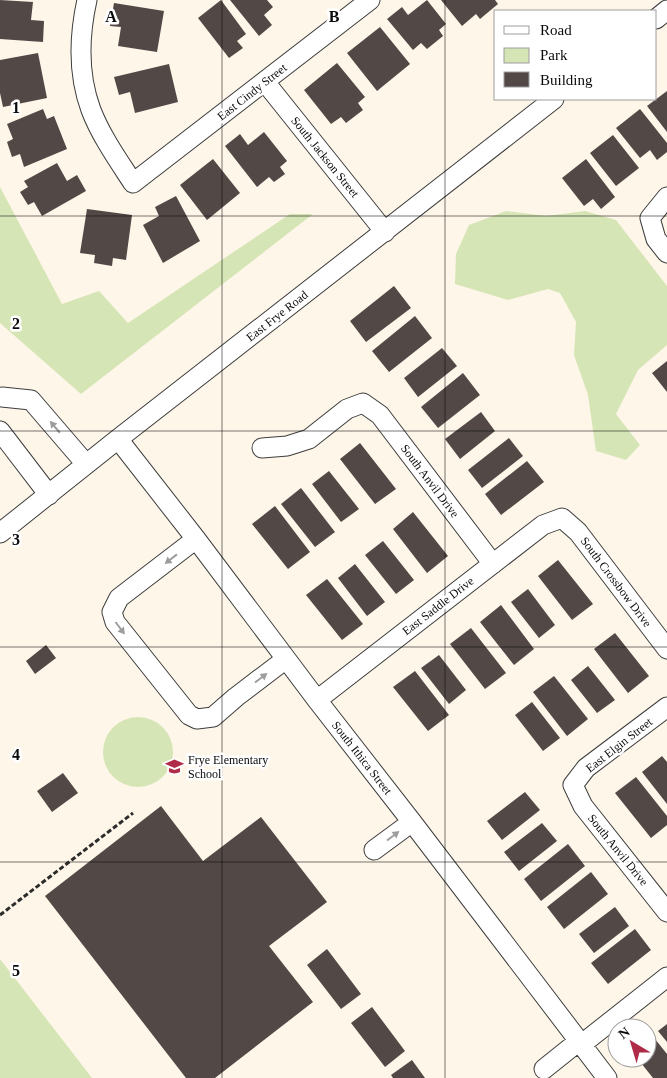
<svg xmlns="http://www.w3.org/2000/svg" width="667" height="1078" viewBox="0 0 667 1078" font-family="'Times New Roman',serif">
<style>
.green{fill:#d6e5b5}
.building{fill:#524947}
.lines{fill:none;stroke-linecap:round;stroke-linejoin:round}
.minor-casing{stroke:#3d3d3d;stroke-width:21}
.path{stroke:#2c2c2c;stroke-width:3;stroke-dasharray:5 2.5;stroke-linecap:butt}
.minor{stroke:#fff;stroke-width:19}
.oneway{fill:#9d9d9d}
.grid{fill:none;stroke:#0a0a0a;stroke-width:1;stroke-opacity:0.55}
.labels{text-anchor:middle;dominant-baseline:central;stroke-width:5;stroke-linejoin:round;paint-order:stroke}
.street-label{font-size:12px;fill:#0a0a0a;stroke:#fff}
.poi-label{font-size:12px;fill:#0a0a0a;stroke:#fff;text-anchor:start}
.grid-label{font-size:16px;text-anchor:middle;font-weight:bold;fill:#0a0a0a;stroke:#fff;stroke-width:5;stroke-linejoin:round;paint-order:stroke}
</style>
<rect width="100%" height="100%" fill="#fef6e8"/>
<path class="green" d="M0 187 62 304 99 291 128 323 290 214H313L81 394 0 323Z
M506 211 546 216 585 211 616 220 667 286V345L638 370 616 414 640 445 626 460 596 451 588 395 574 355 576 322 560 293 548 289 508 300 455 284 456 254 469 225Z
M103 752a35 35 0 1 1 70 0a35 35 0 1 1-70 0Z
M0 959 92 1078H0Z"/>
<path class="building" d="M0 0 33 2 31 20 44 21 43 42 0 39Z
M221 0 246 34 237 41 243 48 229 58 198 18Z
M230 0H267L273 7 264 15 272 25 259 36Z
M427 0 446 24 439 30 443 36 427 49 421 43 413 50 387 19 402 7 408 15Z
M441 0H495L498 4 480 19 476 14 462 26Z
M114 3 164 11 157 52 118 46 121 27 110 26Z
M380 27 410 64 377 91 347 53Z
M38 53 47 98 3 107 0 93V60Z
M337 63 365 97 358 103 363 110 346 123 341 117 331 124 304 90Z
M169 64 178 102 135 113 130 92 119 95 114 77Z
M667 91V132L647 106Z
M43 109 47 119 54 116 67 149 24 167 20 154 12 157 7 142 13 139 7 124Z
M640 109 667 143V152L657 160 650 150 640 158 616 128Z
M264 132 287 161 280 167 285 174 274 182 269 177 257 187 225 146 240 134 248 145Z
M613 135 639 168 616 186 590 153Z
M213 159 240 193 207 220 180 185Z
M586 159 615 197 601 209 593 199 584 206 562 178Z
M57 163 67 181 77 175 86 191 42 216 34 202 28 205 20 192 28 187 24 181Z
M176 196 200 241 163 263 143 225 159 216 155 207Z
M87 209 132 215 126 260 113 258 112 266 94 263 95 255 80 253Z
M394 286 411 308 366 342 350 321Z
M415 316 432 338 389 372 372 351Z
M442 348 457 366 418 397 404 378Z
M667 361V392L652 373Z
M463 373 480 395 438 428 421 407Z
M481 412 495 431 460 459 445 439Z
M509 438 523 456 482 488 468 470Z
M360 443 396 489 375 504 340 459Z
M527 461 544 482 501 515 485 494Z
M329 471 359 509 341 522 312 484Z
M301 488 335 532 315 547 281 504Z
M275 506 310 552 288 569 252 524Z
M413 512 448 556 427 573 393 529Z
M383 541 414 580 396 594 365 555Z
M558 560 593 604 572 620 538 576Z
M355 564 385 602 367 616 338 578Z
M327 579 363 624 342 640 306 595Z
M528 589 555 625 539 638 511 602Z
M501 605 534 649 514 665 480 622Z
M471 628 506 673 485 689 450 644Z
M615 633 649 676 628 693 594 649Z
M46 645 56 658 35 674 26 661Z
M439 655 466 690 449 704 421 668Z
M588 666 615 700 597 713 571 680Z
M415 671 449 715 428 731 393 687Z
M554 676 588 719 567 736 533 692Z
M532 702 560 738 543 751 515 715Z
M662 756 667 762V804L642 772Z
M63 773 78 793 52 812 37 791Z
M636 777 667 816V825L651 838 615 793Z
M525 792 540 810 502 840 487 821Z
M161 806 203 861 261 817 327 902 269 946 313 1002 215 1078H186L45 896Z
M542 823 557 841 519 871 504 852Z
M568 844 585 866 541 901 524 879Z
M591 872 608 894 564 929 547 907Z
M615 907 629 926 594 953 579 934Z
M635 929 651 950 608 984 591 963Z
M327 949 361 994 341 1009 307 965Z
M372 1007 405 1051 385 1067 351 1023Z
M667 1024V1042L658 1031Z
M651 1034 667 1054V1078H653L637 1058H647V1038Z
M412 1060 425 1078H393L391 1075Z"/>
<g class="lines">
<defs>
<path id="minor" d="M87 0C79 36 78 75 91 110 101 136 118 160 133 183L370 0
M656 19 667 10
M265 82 385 232
M667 197 650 218 656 239 667 253
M2 397 31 400 86 464
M0 431 49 495
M118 439 196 539 317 700 412 822 607 1078
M262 448 287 446 309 439 347 409 363 403 380 415 493 564
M0 533 118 439 554 99
M196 539 119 598 112 612 115 622 189 715 197 719 213 717 236 697 286 659
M317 700 543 525 562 518 578 532 667 649
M667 707 586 768 573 785 583 806 667 912
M374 850 412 822
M582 1044 667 977
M544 1069 579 1041"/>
</defs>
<use href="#minor" class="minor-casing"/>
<path class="path" d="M0 915 133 813"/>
<use href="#minor" class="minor"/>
</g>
<defs><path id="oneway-solid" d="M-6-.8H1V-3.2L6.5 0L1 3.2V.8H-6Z" transform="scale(1.25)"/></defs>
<g class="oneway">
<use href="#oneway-solid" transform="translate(55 427) rotate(-130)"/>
<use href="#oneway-solid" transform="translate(171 559) rotate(142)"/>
<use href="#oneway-solid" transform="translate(120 628) rotate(53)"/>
<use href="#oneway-solid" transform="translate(261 678) rotate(-37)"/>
<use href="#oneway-solid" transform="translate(393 836) rotate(-37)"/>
</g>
<path class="grid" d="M222 0V1078M445 0V1078M0 216H667M0 431H667M0 647H667M0 862H667"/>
<defs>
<symbol id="school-bare" viewBox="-9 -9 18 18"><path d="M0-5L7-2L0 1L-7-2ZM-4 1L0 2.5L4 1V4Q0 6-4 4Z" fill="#b02b48" stroke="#fff" stroke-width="2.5" paint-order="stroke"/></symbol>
</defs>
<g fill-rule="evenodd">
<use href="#school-bare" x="162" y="754" width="25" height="25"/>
</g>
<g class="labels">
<g class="street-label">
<text transform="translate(252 92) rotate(-38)">East Cindy Street</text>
<text transform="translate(325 157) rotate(51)">South Jackson Street</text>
<text transform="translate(277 316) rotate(-38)">East Frye Road</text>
<text transform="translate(430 481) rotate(53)">South Anvil Drive</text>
<text transform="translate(616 582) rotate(53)">South Crossbow Drive</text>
<text transform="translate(438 606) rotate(-38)">East Saddle Drive</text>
<text transform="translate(619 745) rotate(-38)">East Elgin Street</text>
<text transform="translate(362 758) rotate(52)">South Ithica Street</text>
<text transform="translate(618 850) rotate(51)">South Anvil Drive</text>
</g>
<g class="poi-label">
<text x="188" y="760">Frye Elementary<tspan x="188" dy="14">School</tspan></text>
</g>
</g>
<g class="grid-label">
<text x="111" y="22">A</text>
<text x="334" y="22">B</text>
<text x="16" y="113">1</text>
<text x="16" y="329">2</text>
<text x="16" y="545">3</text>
<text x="16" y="760">4</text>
<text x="16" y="976">5</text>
</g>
<rect x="494" y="10" width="162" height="90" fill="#ffffff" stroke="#9d9d9d"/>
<rect x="504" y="26" width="25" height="8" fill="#ffffff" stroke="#9d9d9d"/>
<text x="540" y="35" font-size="15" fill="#0a0a0a">Road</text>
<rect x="504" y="48" width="25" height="15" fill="#d6e5b5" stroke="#9d9d9d"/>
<text x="540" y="60" font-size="15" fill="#0a0a0a">Park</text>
<rect x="504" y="72" width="25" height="15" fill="#524947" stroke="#9d9d9d"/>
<text x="540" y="85" font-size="15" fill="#0a0a0a">Building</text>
<g transform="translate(632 1043) rotate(322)"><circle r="24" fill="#ffffff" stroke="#9d9d9d"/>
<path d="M0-4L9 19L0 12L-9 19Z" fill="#b02b48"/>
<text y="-8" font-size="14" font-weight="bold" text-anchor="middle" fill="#0a0a0a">N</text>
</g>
</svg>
